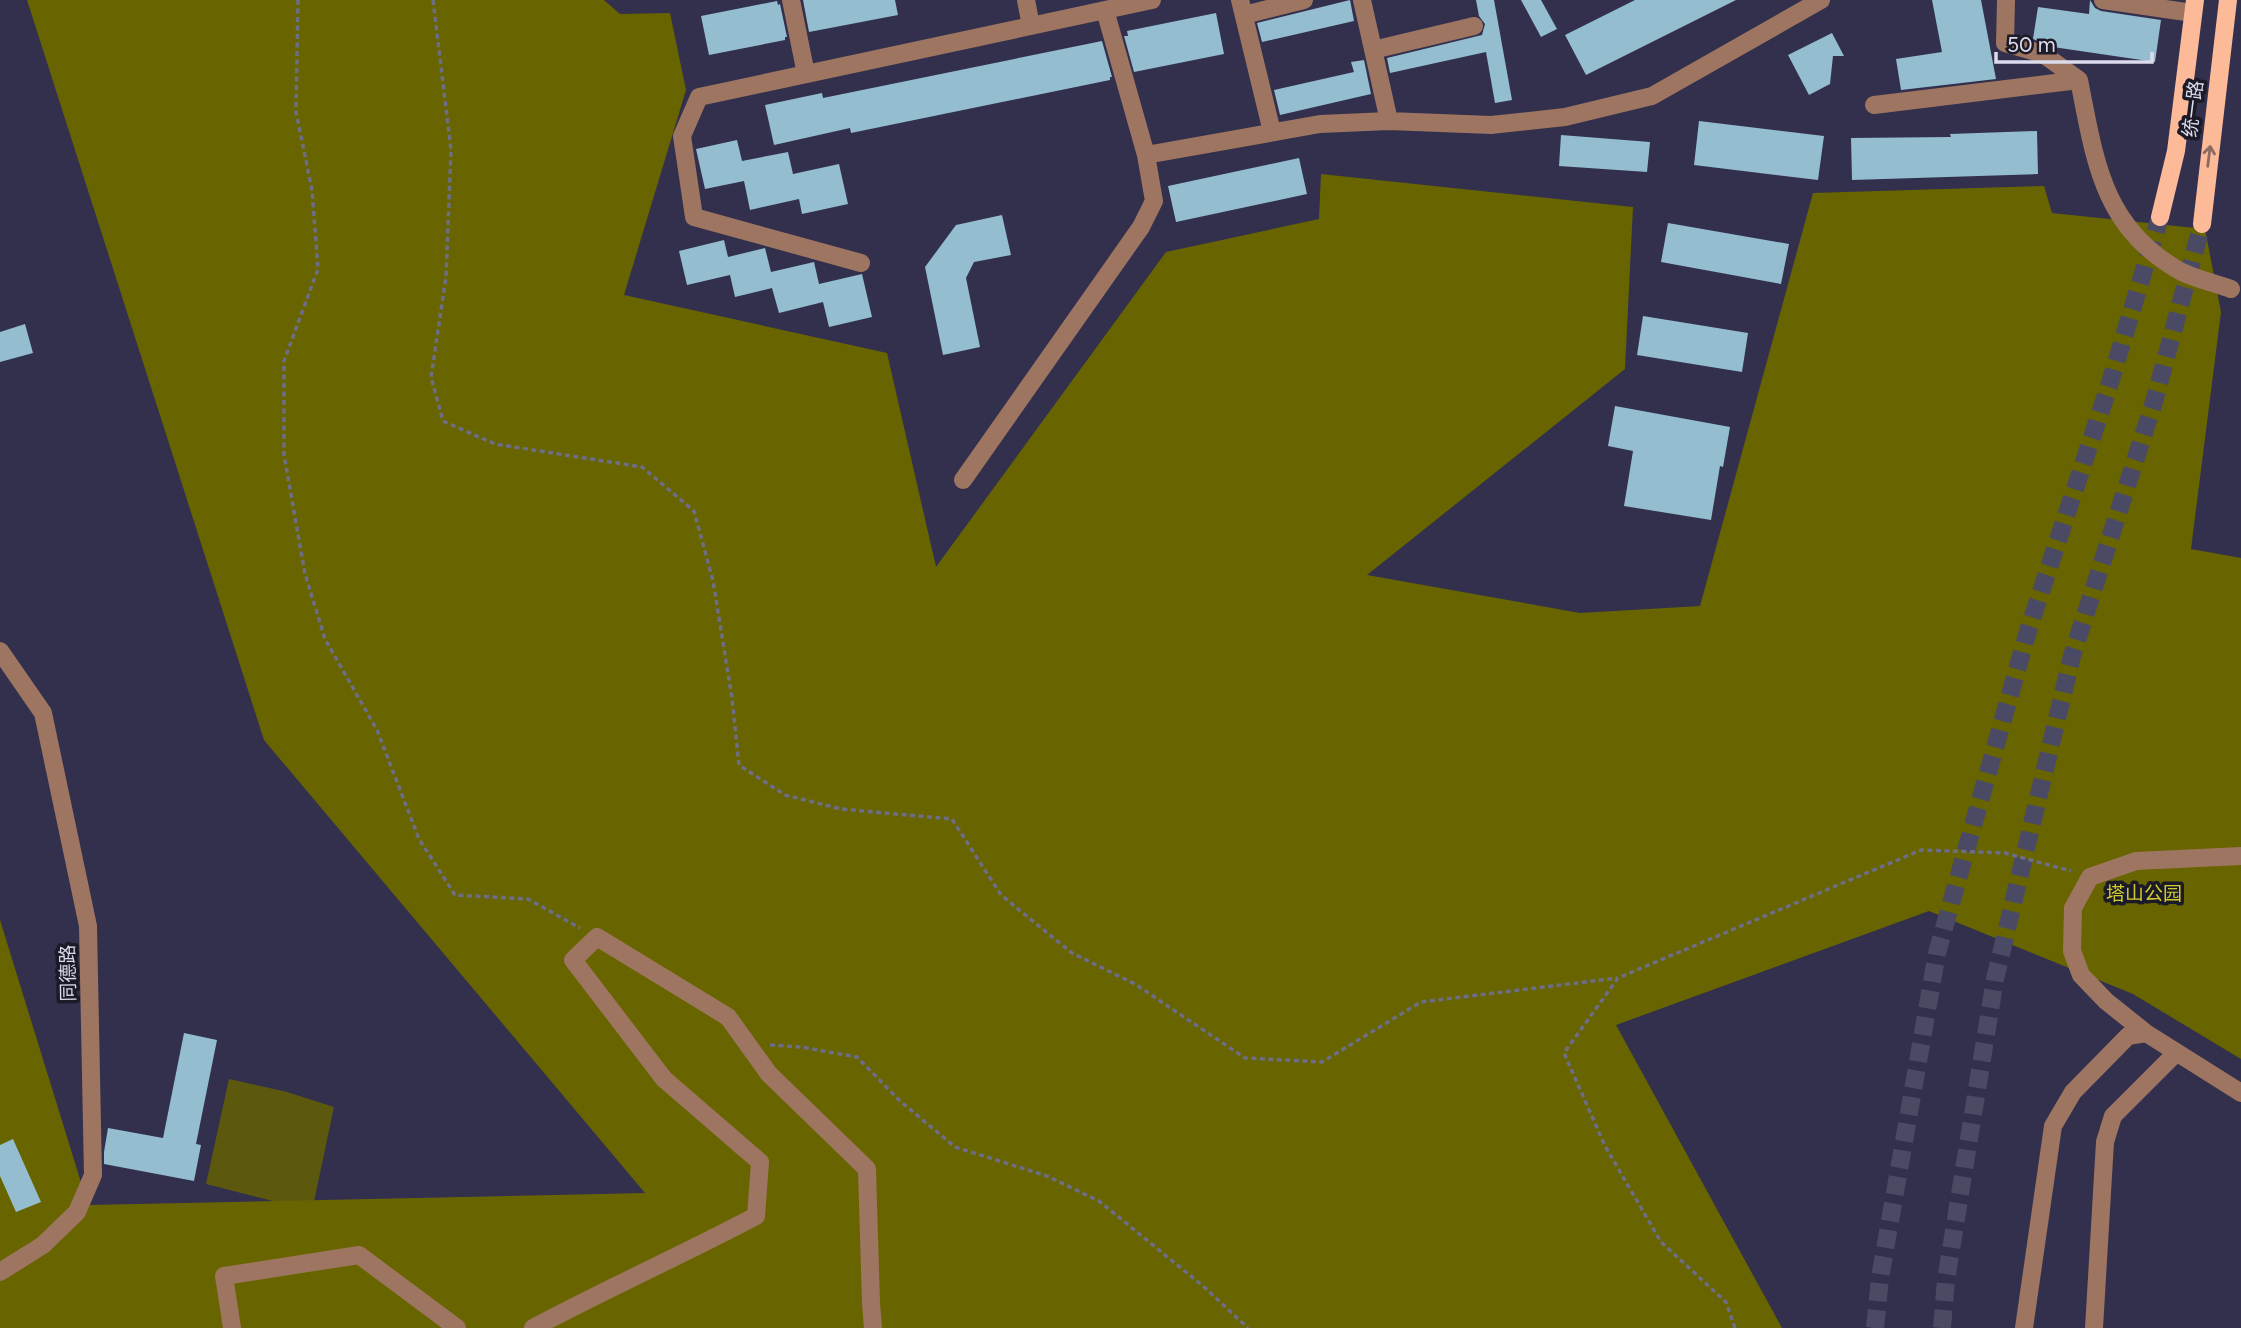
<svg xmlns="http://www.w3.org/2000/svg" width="2241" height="1328" viewBox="0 0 2241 1328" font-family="Figtree,'Noto Sans SC',sans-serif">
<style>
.green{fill:#5c590f}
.forest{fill:#686500}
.building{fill:#94bdcf}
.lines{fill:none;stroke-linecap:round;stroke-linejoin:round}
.major-tunnel{stroke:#4b4a65;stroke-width:18;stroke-dasharray:18 9;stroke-linecap:butt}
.path{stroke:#6e6d86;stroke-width:3.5;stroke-dasharray:5 3.5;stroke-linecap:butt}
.minor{stroke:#9e7561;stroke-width:18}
.major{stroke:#fdba99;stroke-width:18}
.oneway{stroke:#8c6a60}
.labels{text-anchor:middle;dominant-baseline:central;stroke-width:7;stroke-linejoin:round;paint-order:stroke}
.street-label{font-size:19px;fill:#dbdbed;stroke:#1b1a27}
.park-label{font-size:19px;fill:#d1cb31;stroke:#1b1a27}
</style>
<rect width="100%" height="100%" fill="#32304d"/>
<path class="green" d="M229 1079 287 1092 334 1107 312 1211 206 1184Z"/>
<path class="forest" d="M27 0H604L620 14 670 13 686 90 624 295 887 353 936 567 1166 252 1319 219 1321 174 1633 207 1625 369 1367 575 1580 613 1700 606 1813 193 2044 186 2052 213 2205 229 2221 312 2191 549 2241 558V1059L2133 994 1929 911 1616 1025 1782 1328H0V920L88 1205 645 1193 264 740Z"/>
<path class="building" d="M803 0H895L898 15 809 32Z
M1350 0 1354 21 1262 42 1257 23Z
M1476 0H1494L1512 100 1495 103 1486 52 1390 73 1387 58 1482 35 1485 24 1479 16Z
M1521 0H1541L1557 29 1541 37Z
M1635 0H1736L1586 75 1565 35Z
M1932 0H1981L1996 79 1901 90 1896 59 1942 52Z
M2090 0 2095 8 2101 11 2161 20 2155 62 2053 47 2033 39 2038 7 2089 14Z
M777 1 778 5 780 4 787 37H785V40L709 55 701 16Z
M1216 13 1224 54 1134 72 1124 36H1128L1127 31Z
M1832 33 1844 56H1833L1830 84 1809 95 1788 55Z
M1102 41 1112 77H1110V80L851 133 850 128 774 145 765 105 822 93 823 98Z
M1364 60 1371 94 1280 115 1274 90 1354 72 1351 62Z
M1699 121 1824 136 1818 180 1694 165Z
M2037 131 2038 174 1852 180 1851 138 1951 137 1950 134Z
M1561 135 1650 142 1647 172 1559 166Z
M737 140 742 161 788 152 793 174 839 164 848 204 802 214 799 199 750 210 744 181 705 189 696 149Z
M1299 158 1307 194 1176 222 1168 186Z
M1002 215 1011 255 974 262 966 278 980 347 943 355 925 267 956 225Z
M1668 223 1789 244 1781 284 1661 262Z
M724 240 728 257 765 248 771 272 814 262 819 284 862 274 872 317 829 327 823 302 779 313 772 288 735 297 730 275 687 285 679 251Z
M1643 316 1748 333 1742 372 1637 355Z
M25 324 33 353 0 362V332Z
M1615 406 1730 427 1723 467 1720 466 1711 520 1624 506 1633 451 1608 446Z
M184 1033 217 1040 196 1144 201 1145 194 1181 104 1164V1152L108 1128 163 1138Z
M13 1139 41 1202 16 1212 0 1176V1145Z"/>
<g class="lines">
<path class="major-tunnel" d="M1875 1328 1880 1278 1937 953 2028 631 2109 386 2160 217
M1942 1328 1946 1280 1995 979 2072 656 2154 402 2202 224"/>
<path class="path" d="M298 0 296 112 312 190 318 269 284 361V455L305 574 325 639 377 730 419 839 455 895 528 899 580 928
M433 0 451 150 446 277 431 377 443 421 495 444 642 467 694 511 713 581 732 698 739 765 785 795 841 809 952 819 1001 895 1072 953 1135 984 1245 1058 1322 1062 1421 1002 1618 978
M770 1045 801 1047 857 1057 900 1101 955 1147 1047 1176 1099 1201 1203 1286 1248 1328
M1735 1328 1726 1302 1661 1242 1605 1146 1564 1053 1618 978 1921 850 2005 853 2071 871"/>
<path class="minor" d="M791 0 806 74
M1026 0 1031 26
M1240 0 1272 132
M1362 0 1389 121
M2006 0 2005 43 2043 54 2079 80
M2103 0 2193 13
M1105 10 1146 155
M1244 15 1304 0
M1373 50 1474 26
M1874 105 2079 80C2095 160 2102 227 2180 271 2195 279 2215 283 2231 289
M861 263 694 217 682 136 699 97 1152 0
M963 480 1141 227 1154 201 1146 155 1320 124 1389 121 1491 125 1565 117 1652 96 1821 0
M0 651 43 713 88 926 93 1175 77 1212 43 1245 0 1272
M2146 1033 2106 1001 2081 975 2072 951 2073 908 2090 877 2136 861 2241 856
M232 1328 224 1276 359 1255 457 1328
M533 1328C606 1289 682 1255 756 1216L760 1162 664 1079 573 960 597 937 728 1017 769 1074 867 1169 871 1303 873 1328
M2024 1328 2053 1126 2073 1092 2128 1036 2146 1033 2241 1093
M2094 1328 2105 1142 2113 1116 2176 1053"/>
<path class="major" d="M2160 217 2176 151 2195 0
M2202 224 2228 0"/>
</g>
<defs><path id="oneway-shaft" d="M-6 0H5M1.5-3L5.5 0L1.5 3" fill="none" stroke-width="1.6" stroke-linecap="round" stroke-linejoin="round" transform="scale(1.75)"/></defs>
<use class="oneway" href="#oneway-shaft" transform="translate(2209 156) rotate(-83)"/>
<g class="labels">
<g class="street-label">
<text transform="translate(2193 109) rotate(-83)">统一路</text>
<text transform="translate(68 973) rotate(-91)">同德路</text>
</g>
<g class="park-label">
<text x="2144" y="893">塔山公园</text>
</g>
</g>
<path d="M1996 52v10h156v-10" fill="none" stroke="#dbdbed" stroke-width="3.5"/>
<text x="2007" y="52" font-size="21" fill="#dbdbed" stroke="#1b1a27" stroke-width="5" paint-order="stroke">50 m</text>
</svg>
